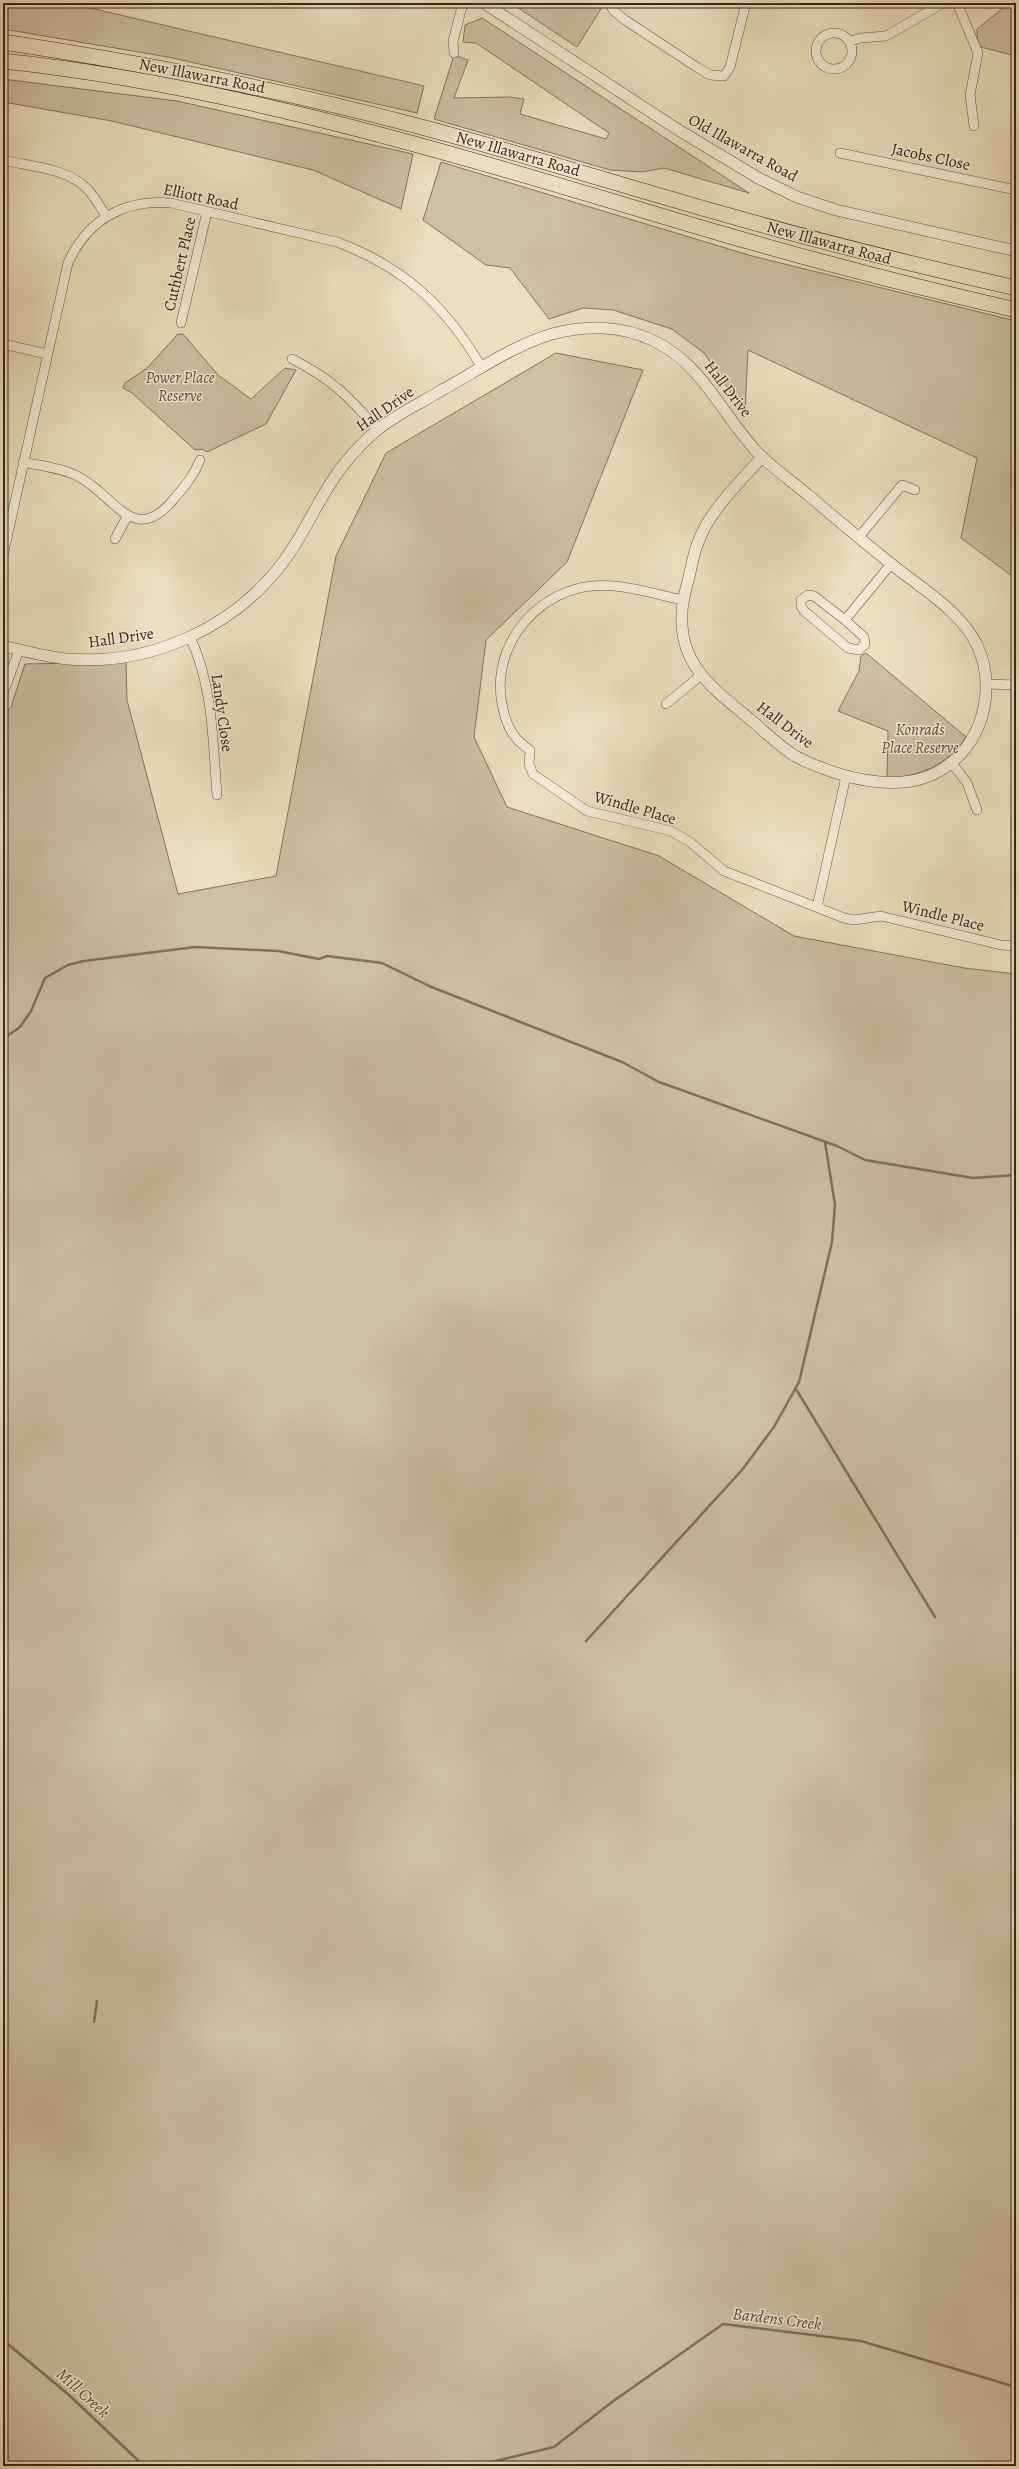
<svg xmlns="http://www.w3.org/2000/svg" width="1019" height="2469" viewBox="0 0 1019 2469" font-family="Alegreya,serif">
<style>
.green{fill:#cdbfa2;stroke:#847260}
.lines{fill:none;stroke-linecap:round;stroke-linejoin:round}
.stream{stroke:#806f5d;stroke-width:2.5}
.minor-casing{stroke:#665445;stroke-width:10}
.tertiary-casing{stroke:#665445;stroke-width:12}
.trunk-casing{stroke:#3a251d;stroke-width:16}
.minor{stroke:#f2ead4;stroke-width:9}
.tertiary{stroke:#f2ead4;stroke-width:11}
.trunk{stroke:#ebdfbd;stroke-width:15}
.labels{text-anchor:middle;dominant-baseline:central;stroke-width:3;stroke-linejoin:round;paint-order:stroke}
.street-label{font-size:16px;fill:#3a251d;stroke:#f2ead4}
.park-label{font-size:16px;font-style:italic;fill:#5f4c3e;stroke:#f2ead4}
.water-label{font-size:17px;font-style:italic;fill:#5d4a3d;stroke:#f2ead4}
</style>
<rect width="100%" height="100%" fill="#ebdfbd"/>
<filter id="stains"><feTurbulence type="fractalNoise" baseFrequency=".005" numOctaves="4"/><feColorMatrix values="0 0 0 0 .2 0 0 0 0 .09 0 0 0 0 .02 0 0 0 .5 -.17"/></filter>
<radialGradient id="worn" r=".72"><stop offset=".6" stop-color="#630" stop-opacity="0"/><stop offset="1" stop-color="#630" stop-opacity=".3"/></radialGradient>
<path class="green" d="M3 3H69L424 86 417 113 168 57 3 29Z
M511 3H601V9L577 47Z
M1000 3H1016V42L1012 55 977 46V29L1002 9Z
M482 18 749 193 664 168 642 172 610 170 434 119 454 55 468 60 454 98 509 97 524 99 520 114 606 139 609 133 476 43 463 42 465 25Z
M3 79 177 101 413 154 401 209 313 170 112 121 3 102Z
M441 162 752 256 1016 321V579L961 538 977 458 748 350 745 413 704 353 672 329 613 310 583 308 549 319 510 268 486 265 423 220Z
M178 334H183L218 375 251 399 285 368 296 370 266 424 207 452 202 449 195 450 132 393 123 388 125 383 147 368Z
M556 353 643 370 567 562 486 640 474 737 507 807 659 856 794 936 964 968 1016 974V2466H3V716L11 707 25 664 126 662 127 700 178 894 276 876 336 556 386 453Z
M866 653 966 737C947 765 920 777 887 778L888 731 838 711 859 671 861 656Z"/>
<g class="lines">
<path class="stream" d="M3 1039 20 1027 31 1011 45 978 68 965 84 961 195 947 278 951 319 959 327 956 382 963 429 986 622 1062 659 1082 837 1146 865 1160 973 1178 1016 1175
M796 1389 935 1617
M586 1641 742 1470 774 1427 799 1382 832 1242 835 1205 825 1142
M94 2022 97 2001
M3 2340 69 2395 144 2466
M141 2462 190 2466
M475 2466 554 2447 612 2402 723 2324 861 2341 1016 2387"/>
<defs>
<path id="minor" d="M609 3 614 11 625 20 698 68 710 75 724 76 730 67 746 3
M957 3 978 53 970 95 974 126
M816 51a18 18 0 1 1 36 0a18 18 0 1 1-36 0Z
M851 41 861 38 886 36 943 3
M454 53 453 41 463 3
M840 153 1016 190
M3 160C28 166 63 168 83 185 93 193 99 205 106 216
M181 323 207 212
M3 344 47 354
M292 359C332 379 349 397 378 430
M23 462C41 466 63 468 79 477 115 496 134 547 173 500 184 487 194 476 200 460
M859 537 902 485 915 490
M115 539 128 515
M3 556 68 263C87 220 124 199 171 203L337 242C404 267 446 306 482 368
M683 600C649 593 611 579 576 589 525 603 490 656 503 709 507 727 514 740 530 750L529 764 533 774 587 811 671 831 690 842 724 871 844 918 854 920 881 916 1001 945 1016 946
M845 620 814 596 808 595 801 600V606L804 611 848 648 859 650 865 644 864 637 845 620 891 564
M190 637C213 685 213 743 217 795
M986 684 1016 685
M3 694 19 650
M666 704 700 676
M951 762 967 783 977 810
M817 907 846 776"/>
<path id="tertiary" d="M484 3 680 131 760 179 797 197 836 210 1016 251
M3 646C25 651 46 657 68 659 151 666 235 627 284 561 307 530 320 494 344 464 354 452 365 440 377 430 397 414 421 403 442 390 477 371 514 345 552 334 585 325 622 325 654 341 702 364 722 414 756 451 771 467 790 480 807 494 836 519 865 543 895 567 923 589 961 612 977 645 992 676 988 717 968 745 936 789 887 788 839 774 824 769 809 764 795 756 779 746 765 732 751 720 715 690 679 666 682 614 682 601 686 589 689 577 692 564 694 551 699 540 711 509 740 482 762 457"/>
<path id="trunk" d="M3 42C142 63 278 89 414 125 524 154 632 189 741 219 832 245 924 267 1016 288
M3 61C248 87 481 163 716 232 815 261 916 287 1016 310"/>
</defs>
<use href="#minor" class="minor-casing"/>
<use href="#tertiary" class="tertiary-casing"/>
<use href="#trunk" class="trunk-casing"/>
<use href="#minor" class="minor"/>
<use href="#tertiary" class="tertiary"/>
<use href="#trunk" class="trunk"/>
</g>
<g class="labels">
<g class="street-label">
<text transform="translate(202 76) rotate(11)">New Illawarra Road</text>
<text transform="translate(743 148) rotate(29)">Old Illawarra Road</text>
<text transform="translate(518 154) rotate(16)">New Illawarra Road</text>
<text transform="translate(931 157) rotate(12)">Jacobs Close</text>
<text transform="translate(201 197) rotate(12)">Elliott Road</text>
<text transform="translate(829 243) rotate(15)">New Illawarra Road</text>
<text transform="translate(180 264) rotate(-77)">Cuthbert Place</text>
<text transform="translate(728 389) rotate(52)">Hall Drive</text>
<text transform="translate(385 409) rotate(-35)">Hall Drive</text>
<text transform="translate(121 638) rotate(-8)">Hall Drive</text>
<text transform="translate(222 713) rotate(82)">Landy Close</text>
<text transform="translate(785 725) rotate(37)">Hall Drive</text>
<text transform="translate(635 808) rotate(16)">Windle Place</text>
<text transform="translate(943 916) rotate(14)">Windle Place</text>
</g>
<g class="park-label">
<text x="180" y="378">Power Place<tspan x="180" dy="18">Reserve</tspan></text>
<text x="920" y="730">Konrads<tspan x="920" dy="18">Place Reserve</tspan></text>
</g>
<g class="water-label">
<text transform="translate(777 2319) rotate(7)">Bardens Creek</text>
<text transform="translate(83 2393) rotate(42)">Mill Creek</text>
</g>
</g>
<rect width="1019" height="2469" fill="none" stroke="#ebdfbd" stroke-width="16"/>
<rect x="4" y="4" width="1011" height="2461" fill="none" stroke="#3a251d" stroke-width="2"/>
<rect x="8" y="8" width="1003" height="2453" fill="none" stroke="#3a251d"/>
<rect width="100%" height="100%" filter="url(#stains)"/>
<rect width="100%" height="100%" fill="url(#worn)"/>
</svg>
